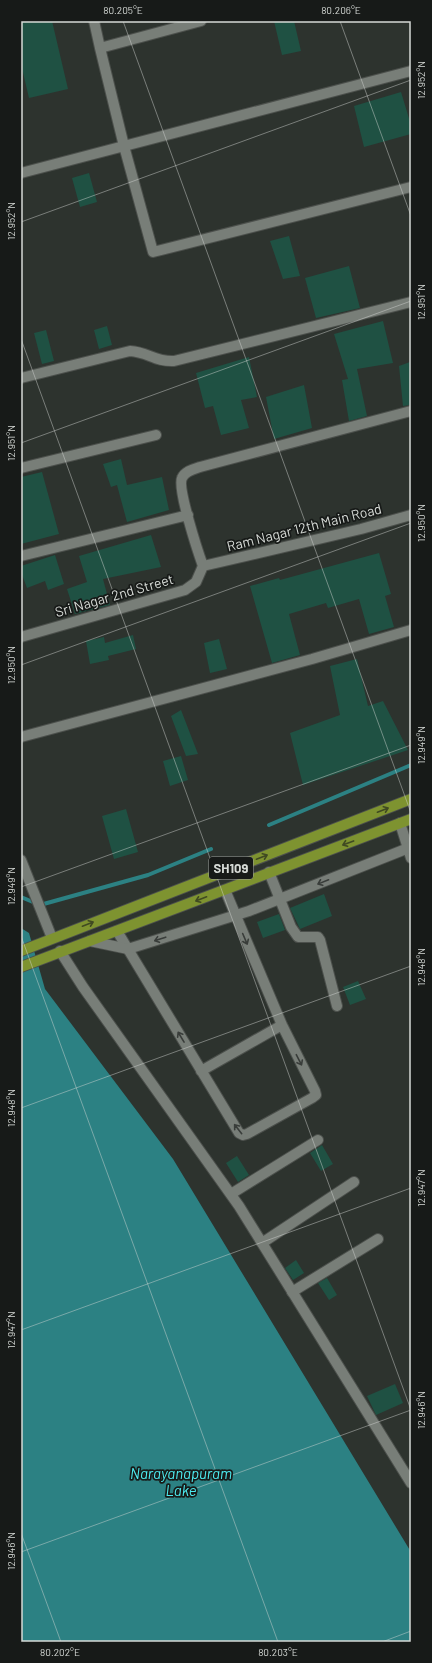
<svg xmlns="http://www.w3.org/2000/svg" width="432" height="1663" viewBox="0 0 432 1663" font-family="Barlow,sans-serif">
<style>
.water{fill:#2c8183}
.lines{fill:none;stroke-linecap:round;stroke-linejoin:round}
.stream{stroke:#2c8183;stroke-width:4}
.building{fill:#1f5143}
.minor-casing{stroke:#4c504c;stroke-width:12}
.tertiary-casing{stroke:#4c504c;stroke-width:12}
.primary-casing{stroke:#4c504c;stroke-width:12}
.minor{stroke:#787e78;stroke-width:10}
.tertiary{stroke:#787e78;stroke-width:10}
.primary{stroke:#7e9330;stroke-width:10}
.oneway{stroke:#404a22}
.oneway2{stroke:#393d3a}
.ticks{fill:none;stroke:#d6dad6;stroke-width:1;stroke-opacity:0.45}
.labels{text-anchor:middle;dominant-baseline:central;stroke-width:3.5;stroke-linejoin:round;paint-order:stroke}
.shield{fill:#171a18;stroke:#9da09d;stroke-width:1}
.shield-label{font-size:13px;font-weight:bold;fill:#d6dad6}
.street-label{font-size:14px;fill:#d6dad6;stroke:#171a18}
.water-label{font-size:15px;font-style:italic;fill:#4decf0;stroke:#171a18}
.neatline{fill:none;stroke:#d6dad6;stroke-width:1.5}
.ticks-label{font-size:10px;text-anchor:middle;fill:#d6dad6}
</style>
<rect width="100%" height="100%" fill="#2d332e"/>
<path class="water" d="M21 928 29 933 45 989 173 1159 411 1552V1642H21Z"/>
<g class="lines">
<path class="stream" d="M269 825 411 765
M21 897 40 905 148 875 211 849"/>
</g>
<path class="building" d="M21 21H52L68 89 29 98 21 64Z
M274 21H294L301 51 282 55Z
M401 92 411 125V134L364 147 354 106Z
M89 173 97 202 80 207 72 178Z
M289 236 300 276 283 279 270 241Z
M349 266 360 308 316 318 305 278Z
M383 321 393 363 357 369 367 416 349 421 342 380 348 379 334 334Z
M107 326 112 345 99 349 94 330Z
M46 330 54 361 42 364 34 333Z
M249 357 257 397 241 400 249 428 221 435 213 406 205 408 196 373Z
M410 362 411 405 403 406 399 366Z
M304 385 312 428 274 439 266 397Z
M121 459 127 485 162 477 169 510 127 522 117 485 111 487 103 464Z
M42 472 59 534 21 544V477Z
M151 535 161 567 103 579 110 605 75 614 67 589 87 582 79 556Z
M379 553 391 594 385 596 394 627 369 634 359 599 328 608 326 603 289 614 300 655 272 663 250 586 279 578 280 580Z
M55 555 64 584 48 590 45 581 27 588 21 572V566Z
M133 635 136 649 108 656 109 660 90 664 86 641 104 637 105 643Z
M219 639 227 669 210 673 204 643Z
M357 659 368 706 383 701 408 750 303 785 290 733 340 715 330 666Z
M181 710 198 754 186 756 171 716Z
M181 756 188 780 170 786 163 761Z
M126 809 138 852 114 859 102 816Z
M324 894 332 916 300 929 290 908Z
M279 914 285 930 263 938 257 922Z
M358 981 366 999 350 1005 343 987Z
M322 1145 333 1164 321 1171 310 1153Z
M237 1156 249 1175 238 1182 226 1163Z
M296 1260 304 1273 293 1280 285 1268Z
M327 1278 337 1295 329 1300 318 1283Z
M395 1384 403 1403 376 1415 367 1396Z"/>
<g class="lines">
<defs>
<path id="minor" d="M94 21 100 48
M201 21 100 48 124 146 153 252 411 187
M21 173 411 71
M21 378 130 351C148 352 155 362 174 361L411 302
M21 468 156 435
M21 556 188 515
M203 566C198 552 177 488 182 478 185 471 194 469 200 467L411 411
M203 566 361 529 411 515
M21 637 185 590 196 582 203 566
M21 737 312 659 411 630
M400 823 411 858
M21 860 52 938
M269 872 291 927 298 937H318L320 940 337 1006
M117 931 239 1133 243 1135 247 1134 312 1098 316 1095 315 1091 282 1025 225 890
M201 1071 282 1025
M231 1194 318 1140
M262 1243 354 1182
M292 1292 378 1239"/>
<path id="tertiary" d="M90 941 128 949 249 911 411 847
M60 951 83 987 239 1206 411 1483"/>
<path id="primary" d="M21 951 411 799
M21 967 411 819"/>
</defs>
<use href="#minor" class="minor-casing"/>
<use href="#tertiary" class="tertiary-casing"/>
<use href="#primary" class="primary-casing"/>
<use href="#minor" class="minor"/>
<use href="#tertiary" class="tertiary"/>
<use href="#primary" class="primary"/>
</g>
<defs><path id="oneway-shaft" d="M-6 0H5M1.5-3L5.5 0L1.5 3" fill="none" stroke-width="1.6" stroke-linecap="round" stroke-linejoin="round"/></defs>
<g class="oneway">
<use href="#oneway-shaft" transform="translate(383 810) rotate(-21)"/>
<use href="#oneway-shaft" transform="translate(348 843) rotate(160)"/>
<use href="#oneway-shaft" transform="translate(262 857) rotate(-21)"/>
<use href="#oneway-shaft" transform="translate(201 899) rotate(159)"/>
<use href="#oneway-shaft" transform="translate(88 924) rotate(-21)"/>
</g>
<g class="oneway2">
<use href="#oneway-shaft" transform="translate(323 882) rotate(158)"/>
<use href="#oneway-shaft" transform="translate(160 939) rotate(162)"/>
<use href="#oneway-shaft" transform="translate(245 939) rotate(67)"/>
<use href="#oneway-shaft" transform="translate(181 1037) rotate(-121)"/>
<use href="#oneway-shaft" transform="translate(299 1060) rotate(63)"/>
<use href="#oneway-shaft" transform="translate(238 1129) rotate(-128)"/>
</g>
<path class="ticks" d="M123 21 411 813M340 21 411 216M21 222 411 80M21 339 411 1410M21 443 411 301M21 665 411 523M21 887 411 745M21 936 278 1642M21 1108 411 966M21 1330 411 1188M21 1533 61 1642M21 1552 411 1410M382 1642 411 1631"/>
<g class="labels">
<rect class="shield" x="209" y="857" width="44" height="22" rx="3"/>
<g class="shield-label">
<text x="231" y="868">SH109</text>
</g>
<g class="street-label">
<text transform="translate(304 527) rotate(-14)">Ram Nagar 12th Main Road</text>
<text transform="translate(114 595) rotate(-16)">Sri Nagar 2nd Street</text>
</g>
<g class="water-label">
<text x="181" y="1473">Narayanapuram<tspan x="181" dy="17">Lake</tspan></text>
</g>
</g>
<rect width="432" height="1663" fill="none" stroke="#171a18" stroke-width="44"/>
<rect x="22" y="22" width="388" height="1619" class="neatline"/>
<g class="ticks-label">
<text x="123" y="14">80.205°E</text>
<text x="341" y="14">80.206°E</text>
<text transform="translate(421 80) rotate(-90)" y="4">12.952°N</text>
<text transform="translate(11 221) rotate(-90)" y="4">12.952°N</text>
<text transform="translate(421 302) rotate(-90)" y="4">12.951°N</text>
<text transform="translate(11 443) rotate(-90)" y="4">12.951°N</text>
<text transform="translate(421 523) rotate(-90)" y="4">12.950°N</text>
<text transform="translate(11 665) rotate(-90)" y="4">12.950°N</text>
<text transform="translate(421 745) rotate(-90)" y="4">12.949°N</text>
<text transform="translate(11 886) rotate(-90)" y="4">12.949°N</text>
<text transform="translate(421 967) rotate(-90)" y="4">12.948°N</text>
<text transform="translate(11 1108) rotate(-90)" y="4">12.948°N</text>
<text transform="translate(421 1188) rotate(-90)" y="4">12.947°N</text>
<text transform="translate(11 1330) rotate(-90)" y="4">12.947°N</text>
<text transform="translate(421 1410) rotate(-90)" y="4">12.946°N</text>
<text transform="translate(11 1551) rotate(-90)" y="4">12.946°N</text>
<text x="60" y="1656">80.202°E</text>
<text x="278" y="1656">80.203°E</text>
</g>
</svg>
